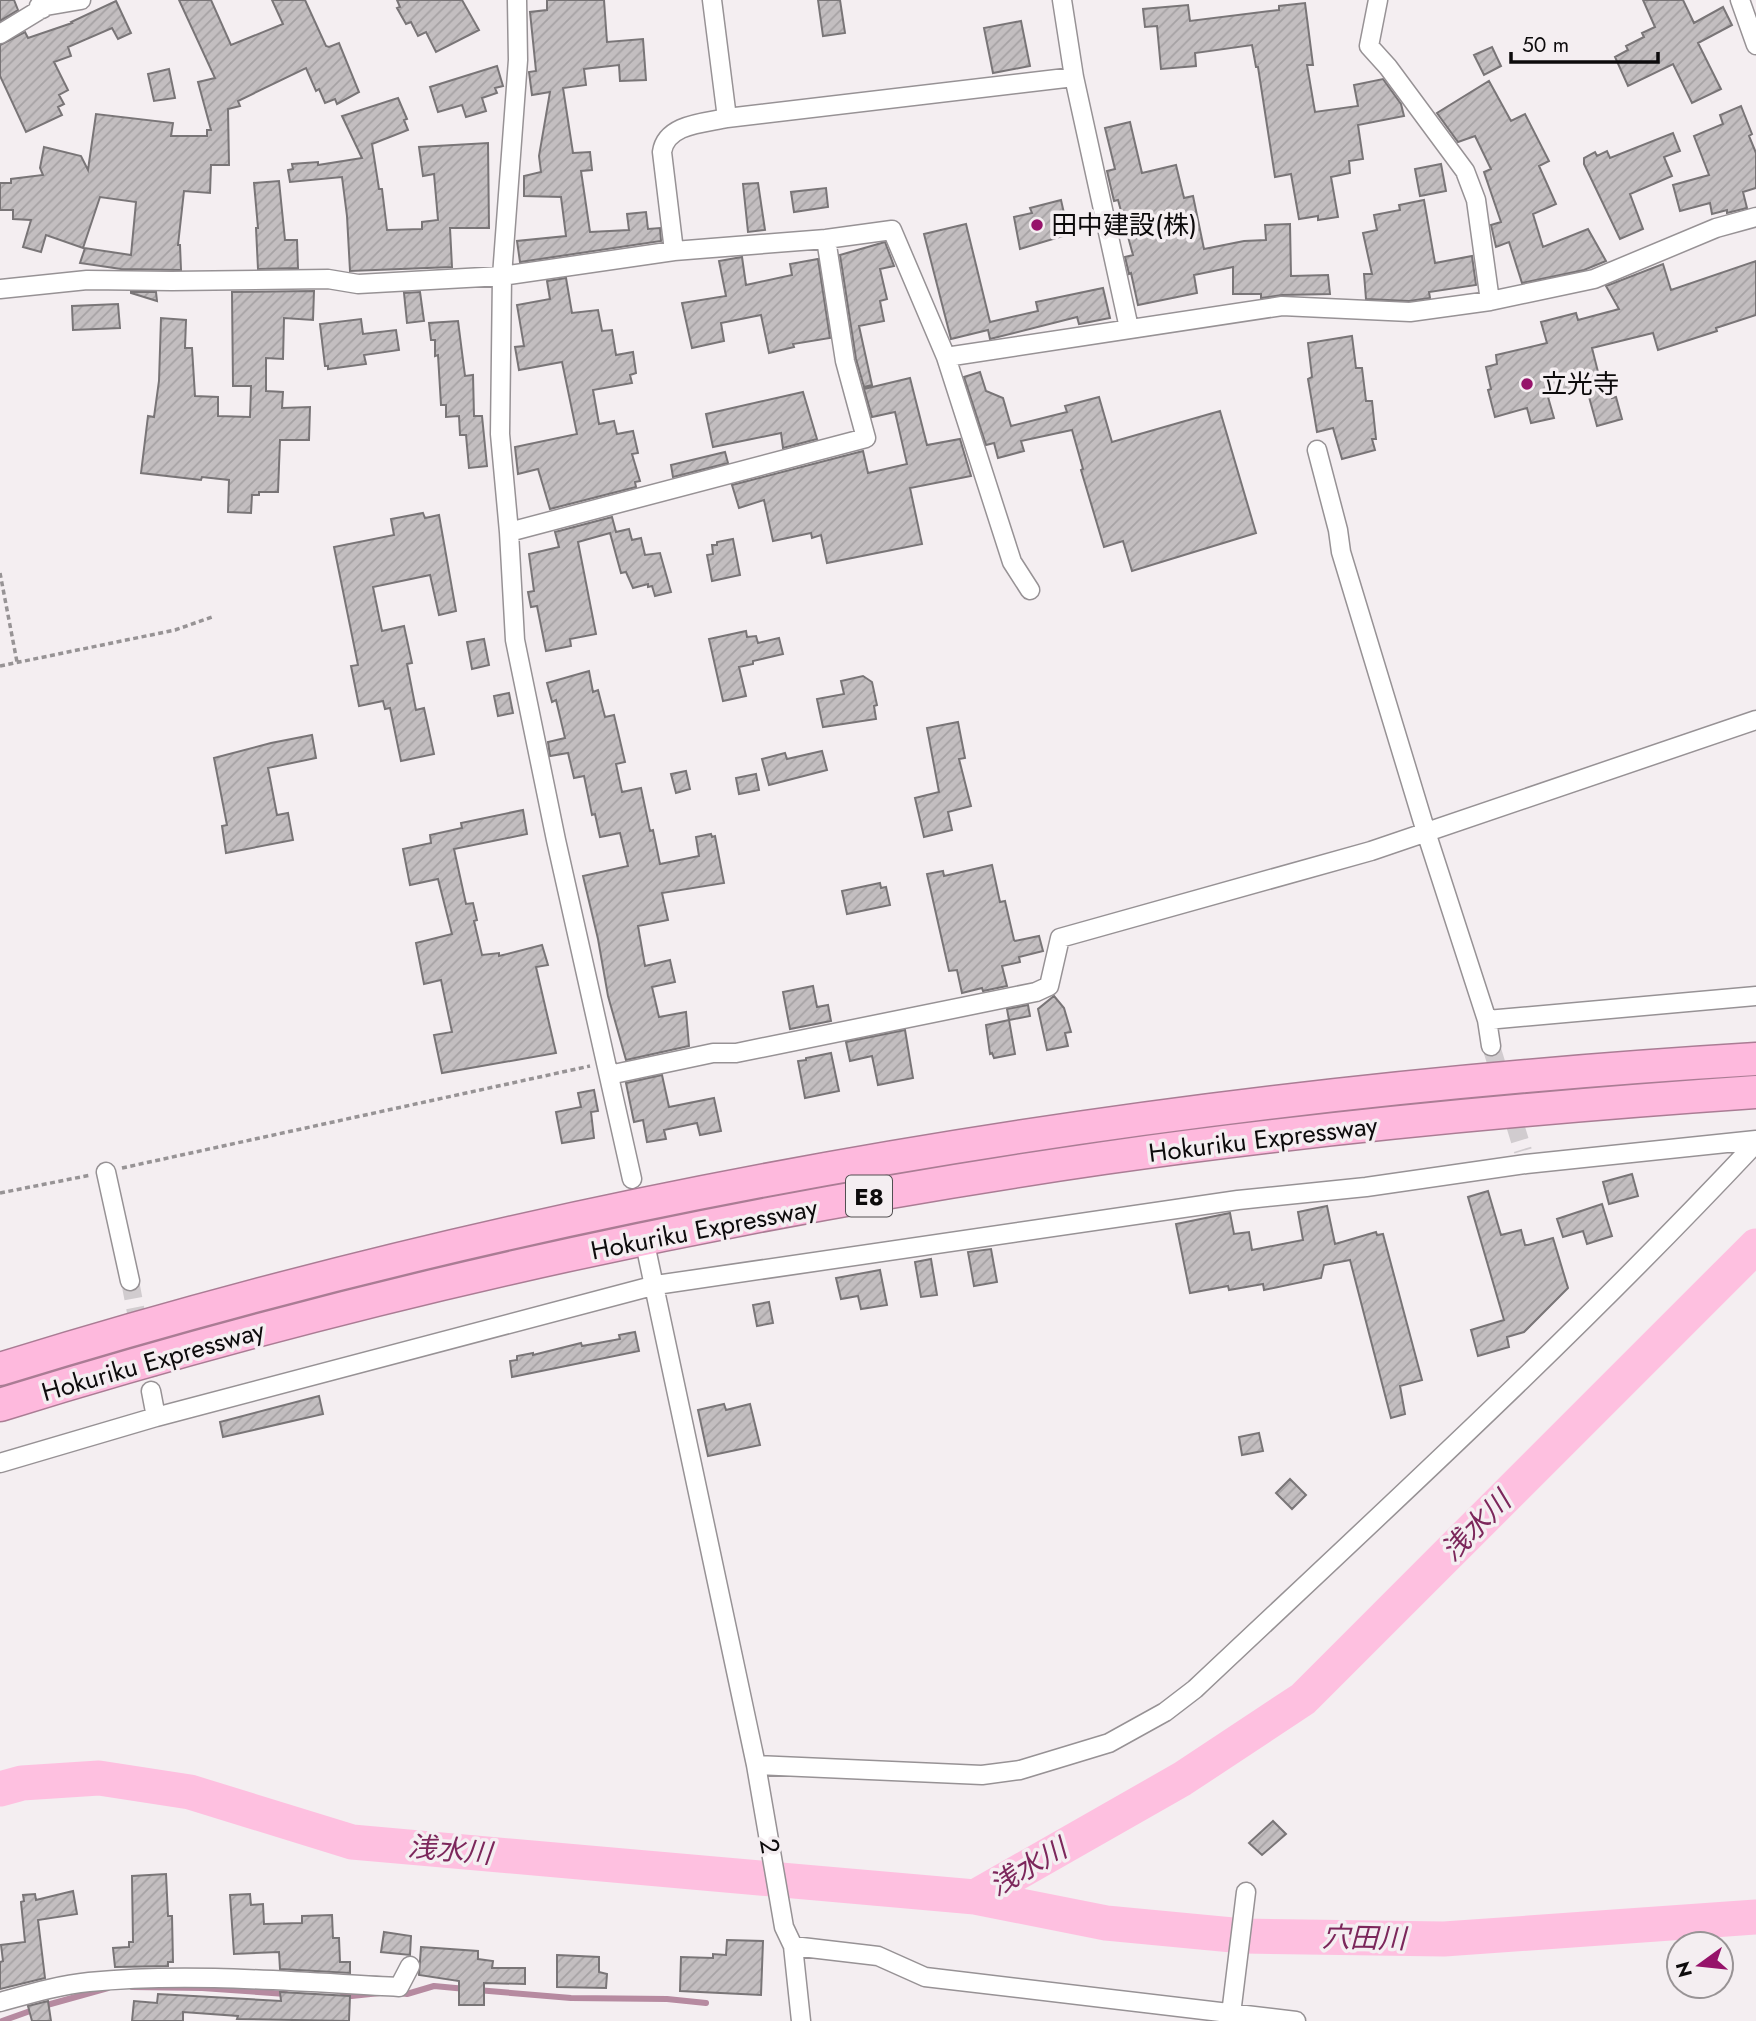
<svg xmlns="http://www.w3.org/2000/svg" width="1756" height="2021" viewBox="0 0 1756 2021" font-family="Jost,'Noto Sans JP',sans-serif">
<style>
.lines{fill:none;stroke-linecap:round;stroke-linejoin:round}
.stream{stroke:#b68aa0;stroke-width:6}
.river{stroke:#fec0e0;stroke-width:35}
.building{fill:url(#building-hatch);stroke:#797577;stroke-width:2}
.street-tunnel{stroke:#d1cccf;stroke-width:18;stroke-dasharray:18 9;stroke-linecap:butt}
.street-casing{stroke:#979295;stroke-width:21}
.highway-casing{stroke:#aa7c94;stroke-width:35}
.path{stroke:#979395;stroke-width:3.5;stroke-dasharray:5 3.5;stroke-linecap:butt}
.street{stroke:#fff;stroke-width:18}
.highway{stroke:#feb9dd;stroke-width:32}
.poi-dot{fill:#96136a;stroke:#f4eef1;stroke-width:2.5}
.labels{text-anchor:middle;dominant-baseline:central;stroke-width:7;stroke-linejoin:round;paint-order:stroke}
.shield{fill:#f4eef1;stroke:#524f51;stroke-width:2}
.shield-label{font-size:24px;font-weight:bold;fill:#0d0b0c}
.poi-label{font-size:26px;fill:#0d0b0c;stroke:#f4eef1;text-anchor:start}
.street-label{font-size:26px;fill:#0d0b0c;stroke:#f4eef1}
.water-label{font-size:28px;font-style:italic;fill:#7c275b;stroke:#f4eef1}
</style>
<defs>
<pattern id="building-hatch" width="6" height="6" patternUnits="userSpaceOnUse" patternTransform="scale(1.75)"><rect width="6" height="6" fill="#c3bec0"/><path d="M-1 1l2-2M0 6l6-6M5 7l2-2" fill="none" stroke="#a6a2a4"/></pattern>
</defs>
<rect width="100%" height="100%" fill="#f4eef1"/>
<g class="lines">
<path class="stream" d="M132 1987 202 1988 286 1994
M477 1990 571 1998 667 1999 706 2003
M398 1993 407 1994 434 1986 466 1989
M342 1997 380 1993
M2 2021 47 2005 108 1988"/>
<path class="river" d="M0 1789 22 1783 99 1778 190 1792 352 1842 975 1897 1106 1923 1243 1936 1444 1939 1756 1917
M975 1897 1182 1779 1303 1699 1756 1246"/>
</g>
<path class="building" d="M0 0H14L18 10 0 21Z
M179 0H211L231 45 283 24 272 0H305L326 46 329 47 339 43 359 92 337 104 335 99 325 103 319 89 316 91 306 68 238 101 240 106 228 109 229 165H211L210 193 184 191 178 245H180L181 270 121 269 80 263 85 248 131 255 136 202 100 197 83 248 46 235 41 252 23 247 31 220 13 219V210H0V183H11V179L43 175 40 168 44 147 81 156 88 170 96 114 173 123 171 136H207V130H211L198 82 215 78Z
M397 0H462L479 30 436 52 426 32 418 36 411 22 406 24 397 8 400 7Z
M547 0H604L607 42 643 39 646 80 620 81 619 65 584 69 586 85 563 88 573 153 590 152 592 170 581 171 590 232 629 230 627 214 646 212 648 229 660 228 661 241 520 262 517 241 566 236 561 197 524 196V176L541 172 539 156 550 92 532 95 529 72 536 71 530 12 547 10Z
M818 0H840L845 33 823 36Z
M1643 0H1683L1694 23 1723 7 1732 25 1698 43 1721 89 1692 103 1673 64 1628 86 1615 57 1628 50 1626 46 1644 37 1642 33 1655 27Z
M116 1 131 33 118 39 112 28 68 47 71 56 54 62 68 90 59 95 64 104 58 107 62 115 26 132 0 76V45L25 32 28 38 72 23 71 22Z
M1305 3 1313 65H1307L1315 112 1358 106 1354 85 1383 79 1401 104 1404 116 1358 125 1363 159 1349 161 1350 173 1331 177 1338 217 1318 220V216L1299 219 1291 174 1275 177 1258 67H1256L1252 45 1195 53 1196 66 1161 69 1157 26 1145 27 1143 9 1188 5 1190 21 1279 10V6Z
M1021 21 1030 66 993 73 984 28Z
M1492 47 1501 66 1484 75 1474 55Z
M497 66 503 86 495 88 497 93 482 98 486 111 466 117 462 105 438 112 430 87Z
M169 69 175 98 154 101 148 74Z
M1489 81 1511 121 1525 114 1549 161 1539 166 1556 204 1533 214 1543 247 1588 229 1606 261 1584 270 1522 283 1509 242 1496 247 1491 225 1501 222 1484 172 1491 169 1475 136 1458 142 1437 113Z
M398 98 407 119 404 120 408 130 372 144 379 189H382L387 230 422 229V222L438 220 434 174 423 176 419 147 488 143 489 228H450L452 267 350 271 347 216 342 177 290 182 288 170 293 169 292 164 318 162V165L362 158 342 116Z
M1741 106 1752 134 1749 136 1756 153V188L1743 192 1747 208 1727 213V210L1712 214 1710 203 1680 211 1673 185 1709 175 1694 136 1723 124 1720 115Z
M1130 122 1142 173 1176 165 1184 198 1193 196 1204 249 1244 241 1266 240 1265 225 1290 224 1291 276 1328 275 1330 294 1282 295 1261 298V294H1233V267L1194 275 1197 293 1138 305 1131 273 1129 274 1125 257 1133 255 1118 200 1114 201 1107 171 1115 169 1105 128Z
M1673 133 1680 151 1664 157 1672 176 1630 194 1643 229 1620 239 1584 164V158L1595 152 1597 156 1607 151 1610 158Z
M1441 164 1446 191 1420 196 1415 169Z
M279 181 285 240H297L298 268 258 269 256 228H258L254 183Z
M758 183 765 230 748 232 743 184Z
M826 188 828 207 794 212 791 192Z
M1061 200 1066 222 1063 223 1066 235 1020 249 1014 217 1032 213 1030 208Z
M1424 200 1435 263 1472 256 1476 285 1429 292 1430 298 1409 301 1366 299 1364 274H1372L1363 233 1377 230 1374 215 1400 210 1399 205Z
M966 224 990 322 1038 311 1036 302 1103 288 1110 318 1079 324 1077 317 990 339 988 330 951 339 924 234Z
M885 242 894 266 880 269 887 299 880 301 884 321 859 326 872 385 864 387 856 359 840 255Z
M742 257 746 285 792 275 790 264 818 259 830 338 793 344 794 347 769 353 761 315 721 323 724 341 692 348 682 303 726 296 719 261Z
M1756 261V315L1716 328 1717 331 1658 350 1653 333 1592 348 1601 384 1608 383 1612 398 1616 397 1622 419 1597 426 1586 386 1548 397 1554 418 1531 423 1527 408 1495 417 1488 390 1491 389 1486 367 1497 364 1496 355 1547 343 1541 322 1576 313 1578 320 1619 309 1606 286 1663 264 1671 290Z
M566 278 572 313 598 310 602 331 612 330 616 355 633 352 636 373 630 375 632 383 593 390 599 424 614 421 617 434 633 431 638 453 632 454 640 481 635 482 636 487 550 509 538 469 518 474 515 447 577 434 562 362 519 370 515 347 524 346 517 305 550 299 547 281Z
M314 291 313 320 284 318 283 359 266 358V391L283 392 282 408 310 407 309 440H280L278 492H259V495H252L251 513 228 512 229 480 202 477 201 480 141 473 148 416 154 417 159 381 161 318 186 320 185 348H192L195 396 218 397V416L250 417 251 386H233L232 292Z
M156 292 157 301 131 293V292Z
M420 292 424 321 407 323 404 293Z
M118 304 120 328 73 330 72 306Z
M361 319 363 334 396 330 399 350 364 355 366 364 328 369V366H325L320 324Z
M458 321 465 376 473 375 474 416H482L487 466 469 468 466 435H460L459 416 446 417V405H441L438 355 435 356V340H431L429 323Z
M1352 336 1356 368H1362L1366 401H1372L1376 439H1372L1375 450 1342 459 1333 428 1317 432 1308 379 1312 377 1308 343Z
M980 372 986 391 1003 398 1011 426 1067 412 1065 406 1099 397 1112 442 1220 411 1256 533 1132 571 1123 541 1104 547 1081 470 1083 469 1072 430 1021 441 1024 451 998 458 994 443 986 445 964 377Z
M910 378 927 445 960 439 971 476 910 488 922 544 827 563 821 535 812 538 811 533 773 541 764 500 739 508 732 485 863 451 868 473 907 464 895 412 872 417 864 389Z
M803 392 817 439 783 448 781 433 713 447 706 414Z
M725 452 728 463 673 477 671 465Z
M423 513 425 518 439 515 456 611 439 615 430 575 373 587 382 631 404 626 412 663 407 664 416 710 424 708 434 754 401 761 390 708 385 709 383 701 359 706 351 666 358 665 334 547 394 535 391 519Z
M612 517 616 532 629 529 632 540 641 538 645 555 660 553 671 592 655 596 652 586 648 587V584L633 588 626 572 621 573 610 533 578 542 596 634 570 639 571 646 546 651 537 606 531 607 528 592 534 591 529 554 559 547 555 532Z
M733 539 740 575 712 581 707 555 713 554 712 545H717V542Z
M746 631 747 637 756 636 758 643 779 638 783 654 753 661V664L739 667 746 696 723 701 709 639Z
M484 639 489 665 472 669 467 642Z
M589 671 593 692 598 690 605 717 614 715 625 762 616 764 622 792 641 788 650 831 653 830 660 864 699 856 696 837 711 834 712 837 715 836 724 883 662 893 668 920 638 926 645 966 670 960 675 982 652 987 659 1017 686 1012 689 1046 626 1060 608 996 598 939 583 876 628 866 620 833 600 837 595 814 592 815 584 776 574 778 568 753 550 756 548 742 565 738 556 700 552 702 547 683Z
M863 676 872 682 877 705 874 706 876 719 823 727 817 699 844 694 841 681Z
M509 693 513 713 498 716 494 696Z
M958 722 965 758 959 759 971 806 948 812 952 830 924 837 915 798 939 792 927 728Z
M312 735 316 758 268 768 277 815 288 813 293 840 226 853 222 826 227 825 214 758 271 743Z
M822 751 827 770 769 785 762 759 785 753 787 759Z
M686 771 690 789 676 793 671 774Z
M756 774 759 790 739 794 736 778Z
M523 810 527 834 454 849 466 904 473 903 477 920 474 921 482 955 499 953V956L542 945 548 965 536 967 556 1053 442 1073 434 1035 452 1032 441 980 424 984 416 943 452 934 438 879 410 885 403 849 431 843 430 835 462 828 461 823Z
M992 865 1000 902 1005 901 1014 940 1015 941 1039 936 1043 951 1019 957 1020 962 1002 966 1007 986 983 991 982 988 962 993 957 970 949 971 927 874 943 871 944 876Z
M880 883 881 888 886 887 890 905 847 914 842 891Z
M813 986 817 1007 828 1005 831 1021 790 1029 783 992Z
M1054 996 1064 1008 1071 1032 1065 1033 1068 1046 1047 1050 1038 1009Z
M1028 1005 1030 1016 1009 1020 1007 1009Z
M1009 1020 1015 1054 994 1058 992 1053 990 1054 986 1025Z
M905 1030 913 1078 878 1085 872 1056 850 1061 846 1042Z
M831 1053 839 1091 805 1098 798 1061 806 1060V1058Z
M662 1075 669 1107 714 1098 721 1131 700 1135 697 1123 664 1130 666 1139 647 1142 643 1120 634 1122 626 1083Z
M594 1090 598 1111 591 1112 594 1138 562 1143 556 1112 581 1107 578 1093Z
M1632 1174 1638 1196 1609 1204 1603 1182Z
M1488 1191 1501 1235 1521 1230 1525 1245H1528L1553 1238 1568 1288 1524 1332 1507 1337 1509 1347 1478 1356 1471 1330 1504 1320 1468 1197Z
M1602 1204 1612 1236 1587 1244 1583 1231 1563 1237 1557 1219Z
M1327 1206 1335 1244 1376 1232 1377 1235 1383 1234 1422 1380 1400 1386 1405 1414 1391 1418 1350 1260 1324 1265 1321 1278 1264 1290 1263 1284 1229 1290 1228 1286 1190 1293 1176 1224 1230 1213 1234 1234 1249 1232 1252 1250 1303 1240 1298 1212Z
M991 1249 997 1282 974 1286 968 1252Z
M931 1259 937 1295 921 1297 915 1262Z
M880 1270 887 1305 861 1309 858 1296 841 1299 836 1278Z
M769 1302 773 1323 757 1326 753 1305Z
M635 1332 639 1351 512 1377 510 1361 517 1360V1356L533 1353V1355L581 1343 582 1346 620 1339 619 1335Z
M319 1396 323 1414 223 1437 220 1422Z
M724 1404 726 1410 750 1404 760 1445 708 1456 698 1410Z
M1259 1433 1263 1451 1242 1455 1239 1437Z
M1290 1479 1306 1495 1292 1509 1276 1493Z
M1273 1821 1286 1834 1262 1855 1249 1843Z
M166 1874 168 1916H172L173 1962H168V1966L115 1967 113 1948 129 1947V1942H133L132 1876Z
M73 1891 77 1914 38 1920 45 1978 0 1989V1962L3 1961 1 1945 25 1942 21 1902 24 1901 23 1895 35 1894 36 1900Z
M250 1894 251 1905 263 1904 264 1924 302 1923V1916L332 1915 333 1938H339L340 1962H350V1973L280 1969 279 1952 234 1954 230 1895Z
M384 1932 411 1936 410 1955 381 1952Z
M727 1940 763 1941 761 1995 680 1991 681 1957 713 1958V1954L726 1955Z
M421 1947 478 1951V1959L493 1961 492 1968H525V1984L484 1983V2005H459V1981L419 1975Z
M557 1955 599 1957V1972L607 1974 606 1988 557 1987Z
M280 1992 350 1996 349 2021 237 2019 238 2016 183 2012V2021H132L134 2001 157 2003 158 1994 281 2001Z
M48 2001 51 2021H32L28 2006Z"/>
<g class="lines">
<path class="street-tunnel" d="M1491 1046 1523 1151
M130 1281 151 1391"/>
<defs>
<path id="street" d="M517 0 518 60 502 276 500 434 509 532 515 640 556 840 632 1179
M712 0 727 118
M1062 0 1074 77 1129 328
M1378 0 1369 46 1388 67 1465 171 1476 200 1490 301
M1740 0 1756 45
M39 6 42 9 46 6 81 0
M0 34 46 6
M674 251 662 152C666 124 704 123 727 118L1074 77
M0 289 87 280 172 281 328 279 358 284 502 276 674 251 826 239 892 230 946 357 1282 306 1410 312 1490 301 1594 279 1716 228 1756 217
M946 357 1012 562 1030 590
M1317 450 1338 530 1341 552 1426 832 1487 1020 1491 1046
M509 532 866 438 845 361 826 239
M1487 1020 1756 996
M609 1075 713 1053H736L1036 992 1049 986 1060 938 1371 851 1756 720
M106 1172 130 1281
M647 1253 756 1765 784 1927 793 1946 801 2021
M151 1391 156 1417
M0 1463 156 1417 656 1285 1238 1200 1366 1187 1526 1164 1756 1140
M756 1765 982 1775 1020 1770 1109 1743 1165 1712 1195 1689C1385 1510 1577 1334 1756 1143
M793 1946 878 1956 925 1977 1296 2021
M0 2002C29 1994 59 1985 89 1982 188 1972 299 1982 399 1987L410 1966
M1231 2014 1246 1892"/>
<path id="highway" d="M0 1369C569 1193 1162 1095 1756 1059
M0 1405C360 1293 731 1212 1104 1158 1320 1127 1538 1107 1756 1092"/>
</defs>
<use href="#street" class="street-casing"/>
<use href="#highway" class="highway-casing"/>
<path class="path" d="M0 573 17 662
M0 666 175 630 212 617
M122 1168 590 1066
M0 1193 91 1175"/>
<use href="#street" class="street"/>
<use href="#highway" class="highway"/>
</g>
<g class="poi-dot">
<circle cx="1037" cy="225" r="7"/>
<circle cx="1527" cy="384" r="7"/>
</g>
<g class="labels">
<rect class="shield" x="846" y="1175.5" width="46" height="41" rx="5"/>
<g class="shield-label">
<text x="869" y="1196">E8</text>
</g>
<g class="poi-label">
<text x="1051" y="225">田中建設(株)</text>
<text x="1541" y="384">立光寺</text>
</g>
<g class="street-label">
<text transform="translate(1263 1139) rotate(-7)">Hokuriku Expressway</text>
<text transform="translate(704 1229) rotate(-11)">Hokuriku Expressway</text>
<text transform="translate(153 1361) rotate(-16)">Hokuriku Expressway</text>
<text transform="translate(770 1846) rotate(80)">2</text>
</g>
<g class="water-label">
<text transform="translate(1476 1526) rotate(-45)">浅水川</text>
<text transform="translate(450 1850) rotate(5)">浅水川</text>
<text transform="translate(1028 1867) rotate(-30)">浅水川</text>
<text transform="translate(1364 1938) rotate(1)">穴田川</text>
</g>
</g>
<g transform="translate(1700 1965) rotate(255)"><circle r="33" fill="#f4eef1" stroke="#989395" stroke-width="2"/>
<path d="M0-5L12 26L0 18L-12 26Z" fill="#96136a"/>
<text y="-10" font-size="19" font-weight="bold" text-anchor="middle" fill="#0d0b0c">N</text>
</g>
<path d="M1511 52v10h147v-10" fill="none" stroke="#0d0b0c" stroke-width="3.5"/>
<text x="1522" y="52" font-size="21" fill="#0d0b0c" stroke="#f4eef1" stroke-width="5" paint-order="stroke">50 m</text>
</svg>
